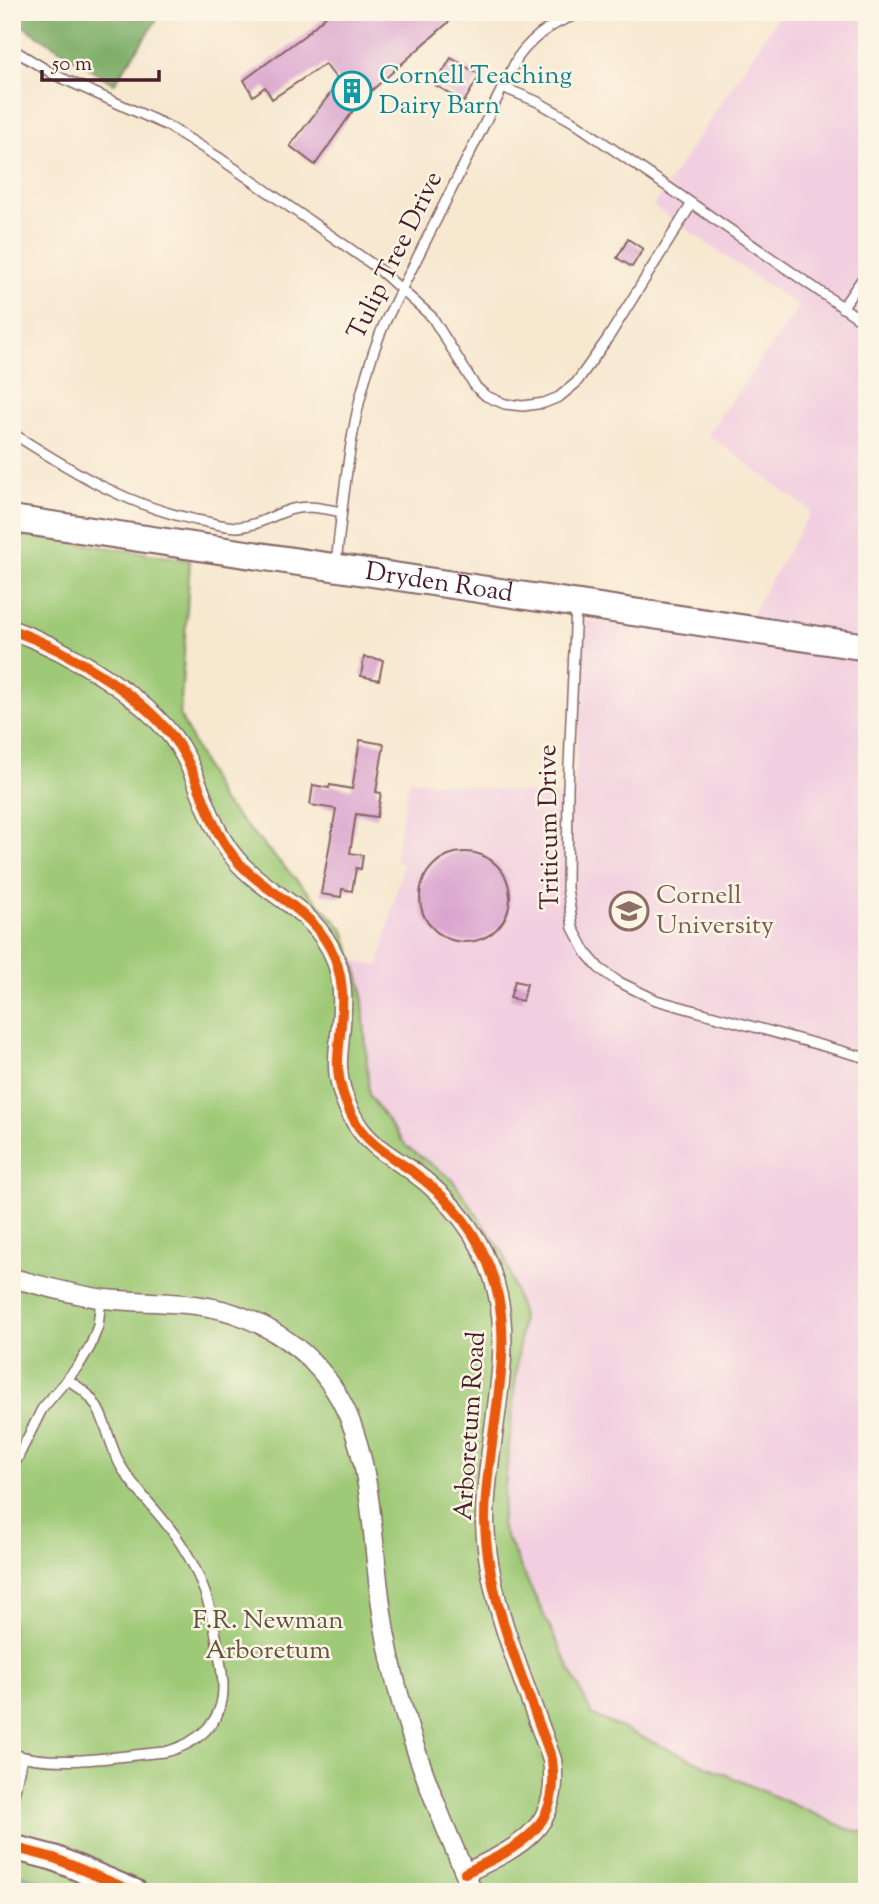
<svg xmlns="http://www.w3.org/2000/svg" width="879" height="1904" viewBox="0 0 879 1904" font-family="'Sorts Mill Goudy',serif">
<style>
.built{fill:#f2cfe0}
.green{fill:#9ec976;stroke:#747450;stroke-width:2}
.forest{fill:#7ead67;stroke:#646649;stroke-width:2}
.water{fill:#77bbed;stroke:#606d8c;stroke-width:2}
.building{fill:#daa4cf}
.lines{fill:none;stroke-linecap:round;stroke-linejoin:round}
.lane-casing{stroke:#876565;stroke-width:12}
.street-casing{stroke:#876565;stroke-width:21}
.secondary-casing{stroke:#876565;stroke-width:28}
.primary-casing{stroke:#876565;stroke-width:30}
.lane{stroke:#fff;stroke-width:9}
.street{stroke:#fff;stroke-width:18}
.secondary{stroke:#fff;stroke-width:24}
.primary{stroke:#fff;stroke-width:26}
.cycleway-casing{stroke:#fcf5e5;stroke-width:15}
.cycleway{stroke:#e8590c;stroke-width:10}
.labels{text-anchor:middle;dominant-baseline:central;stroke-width:5;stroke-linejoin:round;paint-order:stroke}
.culture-label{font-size:26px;fill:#0d838f;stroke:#fcf5e5;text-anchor:start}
.street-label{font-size:26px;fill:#4a1f2b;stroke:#fcf5e5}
.education-label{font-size:26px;fill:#785e54;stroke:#fcf5e5;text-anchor:start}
.park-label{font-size:26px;fill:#635242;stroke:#fcf5e5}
</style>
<rect width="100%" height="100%" fill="#fcf5e5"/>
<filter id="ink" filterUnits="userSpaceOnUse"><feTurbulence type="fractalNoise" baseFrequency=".0143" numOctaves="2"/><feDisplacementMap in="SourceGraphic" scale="14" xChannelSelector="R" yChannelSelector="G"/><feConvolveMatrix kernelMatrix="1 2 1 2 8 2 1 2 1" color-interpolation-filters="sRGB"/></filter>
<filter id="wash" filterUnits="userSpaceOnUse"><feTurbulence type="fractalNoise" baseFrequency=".00686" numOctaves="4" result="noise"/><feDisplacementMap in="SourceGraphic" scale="28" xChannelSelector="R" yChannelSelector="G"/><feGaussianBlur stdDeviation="1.57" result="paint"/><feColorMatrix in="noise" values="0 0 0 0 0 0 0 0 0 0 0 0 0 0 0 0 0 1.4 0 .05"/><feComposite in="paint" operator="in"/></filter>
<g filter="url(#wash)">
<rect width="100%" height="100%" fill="#f7e8d0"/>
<path class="built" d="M781 12H867V1892H478L353 1106 342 959 379 966 403 864 394 861 409 780 574 797 584 620 737 639 811 511 707 434 799 307 653 206Z"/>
<path class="green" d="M12 533 190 560 180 716 221 800 344 930 362 987 369 1095 407 1147 452 1179 504 1254 522 1316 501 1526 592 1715 848 1829 867 1833V1892H65L27 1876 12 1874Z"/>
<path class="forest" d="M12 12H162L114 84 12 19Z"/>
<path class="water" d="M12 1874 27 1876 65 1892H12Z"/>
<g id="blocks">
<path class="building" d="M330 12H460L360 101 315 165 290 146 339 82 325 64 272 99 265 87 253 96 244 80 305 35Z
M451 58 480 75 464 102 435 85Z
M628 239 643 249 632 267 617 258Z
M364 657 383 660 379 680 361 676Z
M360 740 384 744 376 792 381 793 377 817 356 814 350 853 363 855 361 869 356 868 352 891 342 889 341 897 321 894 336 809 310 805 313 785 329 788 330 785 352 789Z
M420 897a45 45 0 1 1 90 0a45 45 0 1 1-90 0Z
M515 981 527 984 522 1001 510 998Z"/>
</g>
</g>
<g filter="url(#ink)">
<use href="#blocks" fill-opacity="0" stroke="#876565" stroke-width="2"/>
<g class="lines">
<defs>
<path id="lane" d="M12 49 55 75 168 126 218 157 376 267 432 317 475 386 486 396 505 404 523 406 544 403 559 397 576 383 608 338 691 205
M502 87 536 101 572 121 867 324
M842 308 867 272
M12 433C74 472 123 504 196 520 210 522 224 527 238 527 257 526 271 516 289 510 307 504 324 509 342 512
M336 564C345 482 352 399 385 322L518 57C536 33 557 20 586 12
M576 605 568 788 567 888 573 928 587 954 599 968 617 981 656 1000 867 1058
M12 1469 42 1409 79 1365 90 1347 98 1326 101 1299
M12 1754C60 1768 116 1756 165 1752 197 1744 224 1722 223 1686 223 1674 220 1661 218 1649 213 1611 202 1576 181 1544 164 1517 139 1495 122 1468 108 1445 107 1415 88 1395 82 1389 74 1384 67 1379
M12 1804 22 1757"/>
<path id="street" d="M12 630C68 650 157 702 185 756 204 793 211 833 240 864 273 899 314 908 335 958 348 993 340 1023 338 1059 337 1081 345 1104 356 1123 369 1145 392 1157 412 1171 455 1202 487 1244 498 1296 513 1363 485 1449 485 1519 486 1600 526 1684 552 1760 561 1829 519 1847 465 1873
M12 1278C43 1286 74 1295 105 1299 151 1304 203 1299 246 1318 389 1379 362 1511 386 1637 402 1726 437 1810 473 1892"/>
<path id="secondary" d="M12 1847 54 1858 135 1892"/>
<g id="primary">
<path id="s1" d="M12 519 867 647"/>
</g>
</defs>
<use href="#lane" class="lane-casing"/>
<use href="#street" class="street-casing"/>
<use href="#secondary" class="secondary-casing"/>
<use href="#primary" class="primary-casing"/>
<use href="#lane" class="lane"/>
<use href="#street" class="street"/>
<use href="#secondary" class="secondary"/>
<use href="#primary" class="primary"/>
<defs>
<path id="cycleway" d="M12 630C68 650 157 702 185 756 204 793 211 833 240 864 273 899 314 908 335 958 348 993 340 1023 338 1059 337 1081 345 1104 356 1123 369 1145 392 1157 412 1171 455 1202 487 1244 498 1296 513 1363 485 1449 485 1519 486 1600 526 1684 552 1760 561 1829 519 1847 465 1873
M12 1847 54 1858 135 1892"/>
</defs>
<use href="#cycleway" class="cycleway-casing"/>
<use href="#cycleway" class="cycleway"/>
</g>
</g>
<defs>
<symbol id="building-ring" viewBox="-11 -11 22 22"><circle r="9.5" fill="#fcf5e5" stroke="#0f9aa8" stroke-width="1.5"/><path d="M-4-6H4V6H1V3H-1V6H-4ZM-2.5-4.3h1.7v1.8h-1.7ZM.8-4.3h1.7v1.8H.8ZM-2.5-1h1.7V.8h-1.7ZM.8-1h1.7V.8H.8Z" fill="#0f9aa8"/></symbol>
<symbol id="university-ring" viewBox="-11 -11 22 22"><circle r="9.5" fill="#fcf5e5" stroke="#8d6e63" stroke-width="1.5"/><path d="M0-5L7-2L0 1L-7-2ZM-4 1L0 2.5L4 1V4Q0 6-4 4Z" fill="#8d6e63"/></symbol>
</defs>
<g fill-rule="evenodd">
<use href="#building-ring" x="330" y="69" width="44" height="44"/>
<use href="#university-ring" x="607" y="889" width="44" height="44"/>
</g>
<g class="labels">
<g class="culture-label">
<text x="379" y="76">Cornell Teaching<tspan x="379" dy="30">Dairy Barn</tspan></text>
</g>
<g class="street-label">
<text transform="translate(396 256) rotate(-64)">Tulip Tree Drive</text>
<text stroke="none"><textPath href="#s1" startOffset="432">Dryden Road</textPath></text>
<text transform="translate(550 827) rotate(-91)">Triticum Drive</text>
<text transform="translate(471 1426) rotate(-86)">Arboretum Road</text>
</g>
<g class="education-label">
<text x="656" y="896">Cornell<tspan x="656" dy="30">University</tspan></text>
</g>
<g class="park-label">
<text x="268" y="1621">F.R. Newman<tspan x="268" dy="30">Arboretum</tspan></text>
</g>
</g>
<rect width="879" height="1904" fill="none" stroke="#fcf5e5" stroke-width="42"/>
<path d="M42 70v10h117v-10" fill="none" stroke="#4a1f2b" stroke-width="3.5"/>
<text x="52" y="70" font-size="21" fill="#4a1f2b" stroke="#fcf5e5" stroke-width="5" paint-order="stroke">50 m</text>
</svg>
